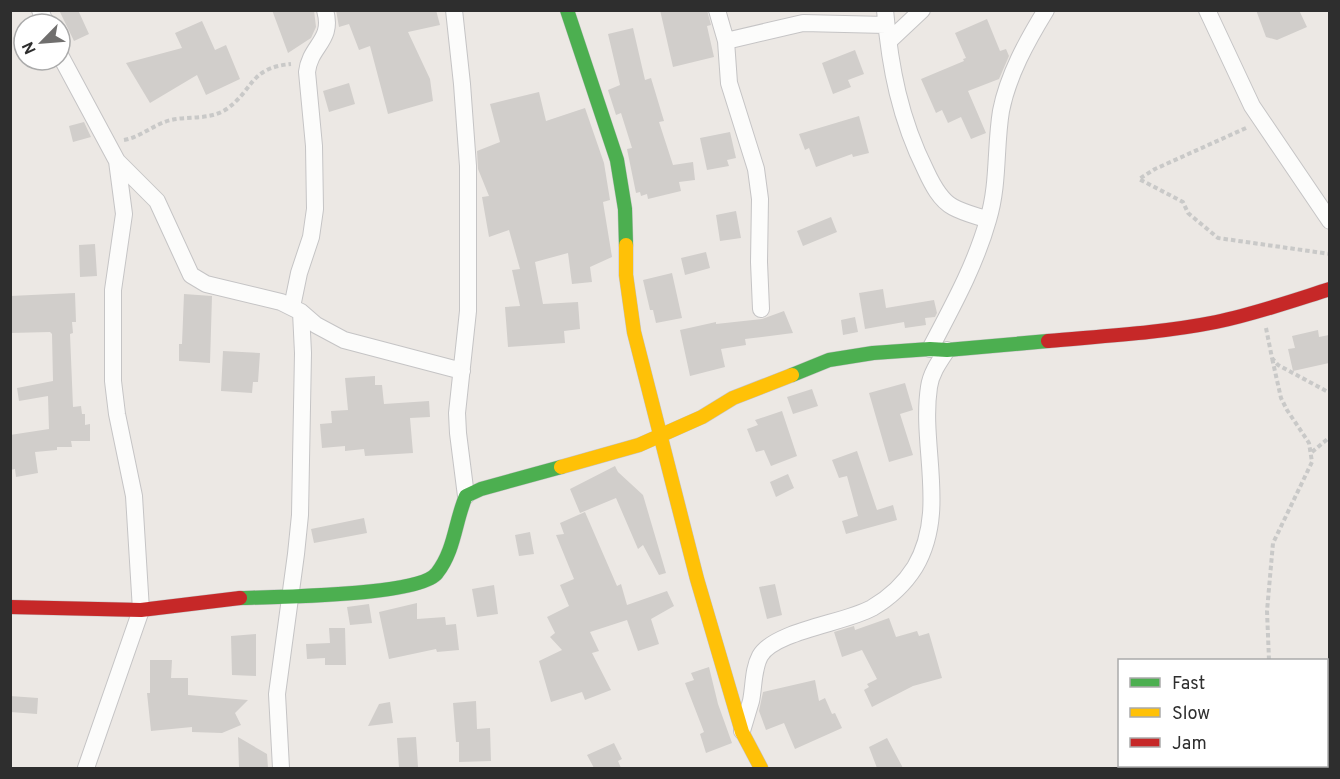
<svg xmlns="http://www.w3.org/2000/svg" width="1340" height="779" viewBox="0 0 1340 779" font-family="Overpass,sans-serif">
<style>
.building{fill:#d1cecb}
.lines{fill:none;stroke-linecap:round;stroke-linejoin:round}
.street-casing{stroke:#c5c4c5;stroke-width:18}
.fast-casing{stroke:#c5c4c5;stroke-width:15}
.slow-casing{stroke:#c5c4c5;stroke-width:15}
.jam-casing{stroke:#c5c4c5;stroke-width:15}
.path{stroke:#c9c9c8;stroke-width:4;stroke-dasharray:4.5 3;stroke-linecap:butt}
.street{stroke:#fcfcfb;stroke-width:16}
.fast{stroke:#4caf50;stroke-width:14}
.slow{stroke:#ffc107;stroke-width:14}
.jam{stroke:#c62828;stroke-width:14}
</style>
<rect width="100%" height="100%" fill="#ece8e4"/>
<path class="building" d="M59 10H78L89 34 74 41Z
M272 10H314L316 27 311 38 288 53Z
M336 10H436L440 25 408 32 430 79 433 101 388 114 370 46 359 50 349 24 339 27Z
M660 10H707L711 25 707 26 714 57 673 67Z
M1256 10H1299L1307 27 1277 40 1266 37Z
M987 19 1000 51 1006 49 1009 56 999 79 968 91 986 133 971 139 961 117 948 123 942 110 936 113 921 79 964 61 963 59 966 58 955 33Z
M202 21 215 50 226 45 240 79 206 95 197 75 150 103 126 63 182 48 175 33Z
M633 28 645 80 651 78 664 121 659 122 673 165 693 162 695 180 679 182 681 191 648 199 647 194 641 196 640 192 636 193 627 149 632 148 621 113 616 115 608 90 620 85 608 34Z
M855 50 864 74 848 80 851 87 833 94 822 63Z
M349 83 355 104 329 112 323 91Z
M539 92 546 121 585 108 604 163 610 200 603 202 612 257 590 267 592 282 572 284 568 253 535 262 543 304 578 302 580 329 564 331 565 343 508 347 505 307 520 306 512 270 520 269 509 230 489 237 482 197 489 196 478 169 477 151 500 142 490 104Z
M859 116 869 153 853 157 852 154 816 167 809 148 805 150 799 134Z
M84 122 91 137 73 142 69 126Z
M730 132 736 158 727 160 729 166 707 170 700 138Z
M736 211 741 238 720 241 716 215Z
M831 217 837 232 803 246 797 231Z
M95 244 97 276 80 277 79 245Z
M706 252 710 268 685 275 681 258Z
M672 273 682 318 656 323 653 310H650L643 280Z
M883 289 886 308 934 300 937 313 935 317 925 318 926 325 905 328 904 322 865 329 859 293Z
M75 293 76 322H72L73 333 70 334 73 407 81 406 82 414H85V425L90 424V441H71L72 447H57V450L35 452 38 473 16 477 15 469 10 470V435L49 429 48 396 19 401 17 388 53 381 52 334 50 332 10 333V296Z
M184 294 212 296 210 363 179 361V344H182Z
M784 311 793 333 745 339 746 345 721 349 725 367 690 376 680 330 716 322V324L762 319Z
M855 317 858 332 843 335 841 320Z
M1318 330 1319 337 1329 335V363L1293 371 1288 349 1295 348 1292 336Z
M223 351 260 353 258 382H253L252 393 221 391Z
M375 376V385H382L384 404 429 401 430 417 410 418 413 453 365 456 364 449 345 451V446L322 448 320 424 332 423 331 411 348 410 345 378Z
M905 383 913 410 900 414 913 455 889 462 869 393Z
M812 389 818 406 793 414 787 397Z
M782 411 797 456 771 466 764 450 756 452 747 429 758 425 755 420Z
M857 451 877 510 893 505 897 520 846 534 842 521 858 516 847 476 839 478 832 460Z
M615 466 618 472 643 495 666 573 659 575 643 545 638 549 616 498 580 513 570 489Z
M788 474 794 488 776 497 770 482Z
M585 512 617 586 621 584 627 605 667 591 674 606 651 619 659 644 638 651 627 620 590 632 599 651 592 653 611 690 585 700 582 692 551 702 539 661 562 650 550 637 555 633 547 617 569 606 560 585 574 579 556 535 564 534 560 523Z
M364 518 367 533 314 543 311 529Z
M530 532 534 554 519 556 515 535Z
M775 584 782 615 767 619 759 587Z
M494 585 498 614 477 617 472 589Z
M417 603V619L445 617 446 625 456 624 459 650 437 652 436 649 389 659 379 612Z
M369 604 372 623 350 625 347 607Z
M889 618 896 637 917 631 919 636 929 633 942 678 913 686 872 707 864 690 869 687 867 684 877 679 862 650 842 657 834 632 854 626 855 630Z
M329 628H345L346 665H325V658L307 659 306 644 330 643Z
M256 634V676L232 675 231 636Z
M150 660H172L171 678H188V695L248 700 235 713 241 725 222 733 192 732V727L151 731 147 693H150Z
M709 667 718 704 732 743 706 753 700 734 704 732 685 683 694 680 691 673Z
M815 680 819 701 825 698 832 714 835 713 842 728 795 749 784 723 766 730 759 711 763 692Z
M10 696 38 698 37 714 10 712Z
M476 701 477 729 490 728 491 761 459 762V742H456L453 703Z
M390 702 393 723 368 726 379 704Z
M238 737 267 754 268 768H239Z
M416 737 418 767 399 768 397 738Z
M887 738 903 768H877L869 747Z
M614 743 622 759 618 761 621 768H594L587 755Z"/>
<g class="lines">
<defs>
<path id="street" d="M40 10 46 24
M454 10 462 84 468 166V311L457 413 458 433 466 496
M717 10 726 41 729 83 756 169 760 199 759 262 761 309
M885 10C890 68 900 119 926 171 932 184 940 200 953 207 964 213 977 216 988 220
M1207 10 1252 106 1330 221
M726 41 803 23 886 25
M889 41 922 10
M60 55 117 161 157 201 191 275 206 284 281 302 301 312 316 325 344 340 462 371
M292 307 299 273 311 237 315 209 314 146 307 72C310 45 334 41 325 10
M930 349C952 307 975 266 988 220 999 184 995 147 1001 111 1008 75 1027 41 1046 10
M742 731C745 721 748 711 751 701 754 686 753 669 760 656 774 631 845 623 872 608 889 598 905 583 915 567 948 511 920 447 929 387 931 373 939 362 947 350
M86 768 141 610 134 496 117 414 113 381V290L124 214 117 161
M281 768 277 694 296 554 300 515 303 353 301 312"/>
<path id="fast" d="M567 10 617 160 625 209 626 245
M792 375 829 360 873 353 930 349 947 350 1048 341
M240 598C273 597 420 596 437 573 455 550 455 521 466 496L481 489 561 467"/>
<path id="slow" d="M626 245V275L634 332 697 579 742 732 761 768
M561 467 639 445 702 417 733 398 792 375"/>
<path id="jam" d="M1048 341C1103 336 1161 333 1216 322 1255 314 1292 301 1330 289
M10 607 141 610 240 598"/>
</defs>
<use href="#street" class="street-casing"/>
<use href="#fast" class="fast-casing"/>
<use href="#slow" class="slow-casing"/>
<use href="#jam" class="jam-casing"/>
<path class="path" d="M1246 128 1155 169 1139 179 1183 202 1188 213 1218 238 1330 254
M124 140C141 137 154 124 171 120 188 116 209 120 225 110 254 91 248 68 291 64
M1266 328 1272 358 1278 365 1330 393
M1312 452 1330 437
M1269 660 1267 611 1273 543 1312 462 1309 443 1287 410 1281 398 1272 358
M1274 766V768
M1323 768 1330 766"/>
<use href="#street" class="street"/>
<use href="#fast" class="fast"/>
<use href="#slow" class="slow"/>
<use href="#jam" class="jam"/>
</g>
<rect width="1340" height="779" fill="none" stroke="#2e2e2e" stroke-width="24"/>
<rect x="1118" y="659" width="210" height="108" fill="#ffffff" stroke="#ababab" stroke-width="1.5"/>
<rect x="1130" y="678" width="30" height="9" fill="#4caf50" stroke="#ababab" stroke-width="1.5"/>
<text x="1172" y="689" font-size="18" fill="#2e2e2e">Fast</text>
<rect x="1130" y="708" width="30" height="9" fill="#ffc107" stroke="#ababab" stroke-width="1.5"/>
<text x="1172" y="719" font-size="18" fill="#2e2e2e">Slow</text>
<rect x="1130" y="738" width="30" height="9" fill="#c62828" stroke="#ababab" stroke-width="1.5"/>
<text x="1172" y="749" font-size="18" fill="#2e2e2e">Jam</text>
<g transform="translate(42 42) rotate(245)"><circle r="28" fill="#ffffff" stroke="#ababab" stroke-width="1.5"/>
<path d="M0-4.5L10 22L0 15L-10 22Z" fill="#706f6e"/>
<text y="-9" font-size="16" font-weight="bold" text-anchor="middle" fill="#2e2e2e">N</text>
</g>
</svg>
